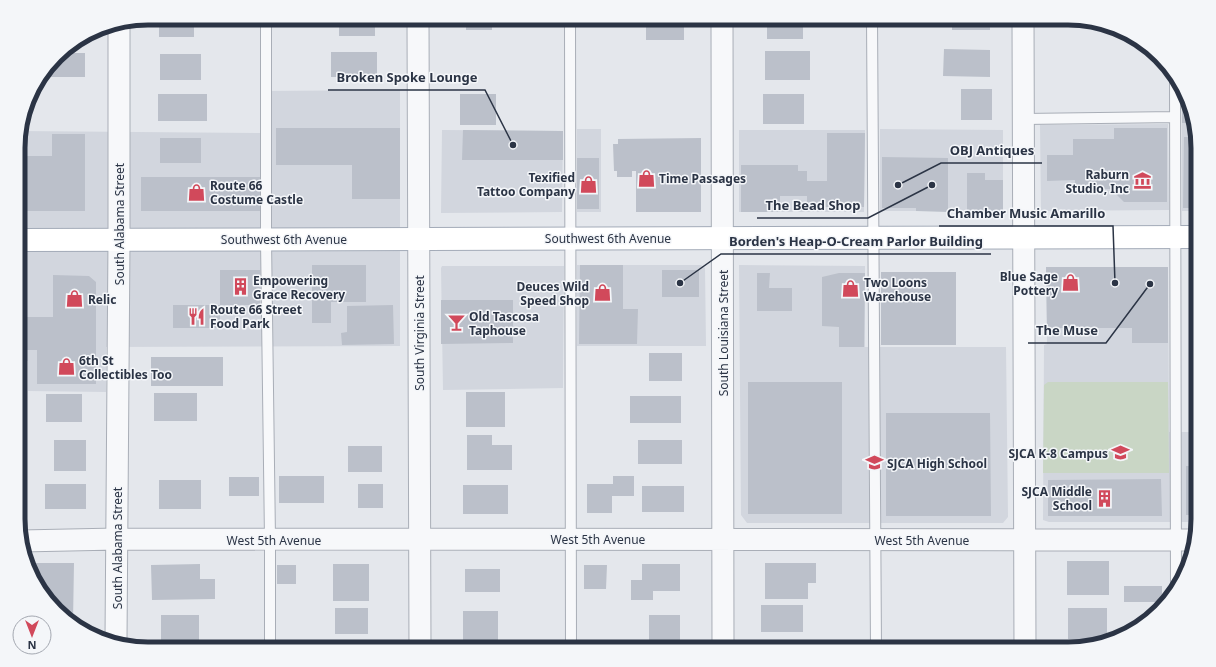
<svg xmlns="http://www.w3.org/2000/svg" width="1216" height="667" viewBox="0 0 1216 667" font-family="'Noto Sans',sans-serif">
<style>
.built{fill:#d2d6de}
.green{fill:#c9d6c5}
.building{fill:#bbc0ca}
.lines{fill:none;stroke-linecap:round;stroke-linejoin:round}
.lane-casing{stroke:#a9aeb7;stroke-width:12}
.street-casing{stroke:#a9aeb7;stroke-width:23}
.primary-casing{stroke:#a3abb8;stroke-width:24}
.lane{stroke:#f7f8fa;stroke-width:10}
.street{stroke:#f7f8fa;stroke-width:21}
.primary{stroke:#fff;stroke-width:22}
.labels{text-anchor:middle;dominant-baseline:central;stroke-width:3;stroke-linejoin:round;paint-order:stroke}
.poi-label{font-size:12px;font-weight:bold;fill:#2b3445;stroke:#f4f6f9;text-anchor:start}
.street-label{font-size:12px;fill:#2b3445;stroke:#f4f6f9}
.rim{fill:none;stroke:#2b3445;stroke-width:5}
.leader{fill:none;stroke:#2b3445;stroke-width:1.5}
.callout-dot{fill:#2b3445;stroke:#f4f6f9;stroke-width:1.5}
.callout-label{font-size:13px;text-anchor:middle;font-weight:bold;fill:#2b3445;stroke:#f4f6f9;stroke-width:3;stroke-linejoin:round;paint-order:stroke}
</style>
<rect width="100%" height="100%" fill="#e4e7ec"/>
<path class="built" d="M400 90V346L106 347V392L28 391V361L19 360V131L262 133V91Z
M1182 123H1192L1198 140V211H1182Z
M1168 124 1169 210 1041 211 1040 125Z
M577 129H601V212H577Z
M880 129 1003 130V211H880Z
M442 130 563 131 562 212 441 213Z
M739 130H865L864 212H739Z
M577 265H701L705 268 706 346H577Z
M739 265 865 266V347H1006L1008 517 1003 523H747L741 515Z
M442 266H564L563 388 443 390 441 268Z
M1046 267H1168L1169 432H1198V522H1049L1043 520 1044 345 1047 344Z"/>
<path class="green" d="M1048 382H1168L1169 473H1043L1044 385Z"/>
<path class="building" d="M159 18H194V37H159Z
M339 18H375V36H339Z
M466 18H492V30H466Z
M646 18H684V40H646Z
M767 18H803V39H767Z
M952 18H990V30H952Z
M944 49 990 50V77L943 76Z
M765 51H810V80H765Z
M331 52H377V77H331Z
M60 53H85V77H46V72Z
M160 54H201V80H160Z
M961 89H992V120H961Z
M158 94H207V121H158Z
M460 94H496V125H460Z
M763 94H804V124H763Z
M1182 94 1192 123H1182Z
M276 128H400V199H352V165H276Z
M1114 128H1167V202H1124L1111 189 1075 190V180L1047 181V155H1073V139H1114Z
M463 130 563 131V160H462Z
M827 133H865L864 207H807V196H780V212H741V165H798V171H807V181H827Z
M52 134H85V211H19V156H52Z
M1184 137H1197L1198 140V208H1183Z
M160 138H201V163H160Z
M701 138V212H636V171H632V177H617V171H614L613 144H618V139Z
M882 157 948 158V212L916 211V208H882Z
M577 158H599V209H577Z
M967 173H985V180H1003V211H967Z
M141 177H260L261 211H141Z
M312 265H366V302H331V323H312Z
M580 265H623V309H638L637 344H579Z
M1046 267H1168V343H1132V328H1098V332L1068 333V328H1047Z
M220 270H260V305H220Z
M662 270H699V297H662Z
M881 272H956V345H881Z
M757 273H770L769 288H792V311H757Z
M839 273H865L864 347H839V327L822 326V277Z
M53 275 89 276 96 282V384H37V350H19V317H53Z
M441 300H513V343L441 344Z
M173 305H220V328H173Z
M393 305 394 344 342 345 341 333 347 332V306Z
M649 353H682V381H649Z
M151 357H223V386H151Z
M748 382H842V514H748Z
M466 392H505V427H466Z
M154 393H197V421H154Z
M46 394H82V422H46Z
M630 396H681V423H630Z
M886 413H990L991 516H886Z
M1195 432H1198V515H1186V466H1196Z
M467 435H492V445H512V470H467Z
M54 440H86V471H54Z
M638 440H682V464H638Z
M348 446H382V472H348Z
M279 476H324V503H279Z
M613 476H634V496H612V513H587V484H613Z
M229 477H259V496H229Z
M1161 479 1162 516H1048V480Z
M159 480H201V509H159Z
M45 484H86V509H45Z
M358 484H383V508H358Z
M463 485H508V514H463Z
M642 486H684V512H642Z
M1067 561H1109V595H1067Z
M30 563H74L73 622 40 591Z
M765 563H816V583H808V599H765Z
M200 564V579H215V599L152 600 151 565Z
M333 564H369V601H333Z
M642 564H680V591H653V600H631V580H642Z
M277 565H296V584H277Z
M584 565H607L606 589H584Z
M465 569H500V592H465Z
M1124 586H1162V602H1124Z
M761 605H803V632H761Z
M335 608H368V634H335Z
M1068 608H1107V639H1068Z
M463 611H498V640H463Z
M161 615H199V644H161Z
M649 615H680V640H649Z"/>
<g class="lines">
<defs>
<path id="lane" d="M266 18V240L270 539V649
M570 18 571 649
M872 18 876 649
M1175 75 1176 589
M1024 119 1175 117"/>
<path id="street" d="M418 18 420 649
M722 18 723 649
M1023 18 1025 649
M21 541 117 539 1194 540
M116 640 119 240V24"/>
<path id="primary" d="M19 240 1198 237"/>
</defs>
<use href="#lane" class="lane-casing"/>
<use href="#street" class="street-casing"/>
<use href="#primary" class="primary-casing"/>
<use href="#lane" class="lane"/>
<use href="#street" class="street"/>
<use href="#primary" class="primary"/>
</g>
<defs>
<symbol id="shop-bare" viewBox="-9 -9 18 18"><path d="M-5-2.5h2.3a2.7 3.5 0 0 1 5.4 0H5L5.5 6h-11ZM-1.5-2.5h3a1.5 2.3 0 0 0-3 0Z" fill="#d1495b" stroke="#f4f6f9" stroke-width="2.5" paint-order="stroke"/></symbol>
<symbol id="museum-bare" viewBox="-9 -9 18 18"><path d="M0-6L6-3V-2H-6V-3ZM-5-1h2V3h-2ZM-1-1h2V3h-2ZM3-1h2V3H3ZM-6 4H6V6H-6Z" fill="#d1495b" stroke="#f4f6f9" stroke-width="2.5" paint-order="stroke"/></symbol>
<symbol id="building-bare" viewBox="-9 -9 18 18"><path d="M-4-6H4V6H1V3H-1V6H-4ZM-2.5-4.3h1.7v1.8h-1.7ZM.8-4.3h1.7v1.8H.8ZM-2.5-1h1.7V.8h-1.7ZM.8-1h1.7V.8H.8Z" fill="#d1495b" stroke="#f4f6f9" stroke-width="2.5" paint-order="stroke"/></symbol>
<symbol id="restaurant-bare" viewBox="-9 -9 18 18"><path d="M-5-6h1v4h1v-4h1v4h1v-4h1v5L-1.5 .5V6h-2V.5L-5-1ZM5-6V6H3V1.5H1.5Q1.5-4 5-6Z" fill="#d1495b" stroke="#f4f6f9" stroke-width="2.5" paint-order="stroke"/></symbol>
<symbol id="bar-bare" viewBox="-9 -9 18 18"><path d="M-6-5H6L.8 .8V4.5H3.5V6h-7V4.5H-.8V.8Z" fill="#d1495b" stroke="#f4f6f9" stroke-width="2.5" paint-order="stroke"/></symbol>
<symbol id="school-bare" viewBox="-9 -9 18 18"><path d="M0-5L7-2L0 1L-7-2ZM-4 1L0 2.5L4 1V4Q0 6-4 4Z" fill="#d1495b" stroke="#f4f6f9" stroke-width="2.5" paint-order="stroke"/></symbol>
</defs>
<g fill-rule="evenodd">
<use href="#shop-bare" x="634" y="166" width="25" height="25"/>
<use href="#museum-bare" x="1130" y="168" width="25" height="25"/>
<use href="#shop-bare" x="576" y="172" width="25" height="25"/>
<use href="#shop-bare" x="184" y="180" width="25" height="25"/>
<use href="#shop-bare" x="1058" y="270" width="25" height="25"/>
<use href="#building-bare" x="228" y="274" width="25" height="25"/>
<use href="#shop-bare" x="838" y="276" width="25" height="25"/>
<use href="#shop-bare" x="590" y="280" width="25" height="25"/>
<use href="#shop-bare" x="62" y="286" width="25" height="25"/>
<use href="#restaurant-bare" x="184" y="304" width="25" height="25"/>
<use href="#bar-bare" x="444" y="310" width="25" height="25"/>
<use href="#shop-bare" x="54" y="354" width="25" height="25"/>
<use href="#school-bare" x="1108" y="440" width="25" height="25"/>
<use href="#school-bare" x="862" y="450" width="25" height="25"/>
<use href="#building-bare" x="1092" y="486" width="25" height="25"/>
</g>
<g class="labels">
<g class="poi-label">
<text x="1129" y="174" text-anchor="end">Raburn<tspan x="1129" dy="14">Studio, Inc</tspan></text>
<text x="575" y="177" text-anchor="end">Texified<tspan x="575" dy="14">Tattoo Company</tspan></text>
<text x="659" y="178">Time Passages</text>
<text x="210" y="185">Route 66<tspan x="210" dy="14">Costume Castle</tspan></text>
<text x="1058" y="276" text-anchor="end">Blue Sage<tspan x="1058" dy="14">Pottery</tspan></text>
<text x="253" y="280">Empowering<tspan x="253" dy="14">Grace Recovery</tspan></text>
<text x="864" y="282">Two Loons<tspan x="864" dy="14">Warehouse</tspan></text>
<text x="589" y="286" text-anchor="end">Deuces Wild<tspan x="589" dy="14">Speed Shop</tspan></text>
<text x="88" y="299">Relic</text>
<text x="210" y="309">Route 66 Street<tspan x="210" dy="14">Food Park</tspan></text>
<text x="469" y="316">Old Tascosa<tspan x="469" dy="14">Taphouse</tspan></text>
<text x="79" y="360">6th St<tspan x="79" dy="14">Collectibles Too</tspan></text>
<text x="1108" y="453" text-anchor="end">SJCA K-8 Campus</text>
<text x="887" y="463">SJCA High School</text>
<text x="1092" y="491" text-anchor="end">SJCA Middle<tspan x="1092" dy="14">School</tspan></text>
</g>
<g class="street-label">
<text transform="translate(119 224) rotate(-90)">South Alabama Street</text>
<text x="608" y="238">Southwest 6th Avenue</text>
<text x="284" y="239">Southwest 6th Avenue</text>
<text transform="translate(419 333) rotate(-90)">South Virginia Street</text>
<text transform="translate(723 333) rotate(-90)">South Louisiana Street</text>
<text x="598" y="539">West 5th Avenue</text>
<text x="274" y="540">West 5th Avenue</text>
<text x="922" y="540">West 5th Avenue</text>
<text transform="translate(117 548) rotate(-90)">South Alabama Street</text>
</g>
</g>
<path d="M0 0H1216V667H0ZM148 25H1068A123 123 0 0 1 1191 148V519A123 123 0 0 1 1068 642H148A123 123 0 0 1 25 519V148A123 123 0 0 1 148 25Z" fill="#f4f6f9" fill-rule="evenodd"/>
<path class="rim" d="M148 25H1068A123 123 0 0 1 1191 148V519A123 123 0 0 1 1068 642H148A123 123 0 0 1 25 519V148A123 123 0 0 1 148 25Z"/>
<path class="leader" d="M513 145L485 90H328M898 185L941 163H1042M932 185L868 218H757M1115 283L1113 226H939M680 283L721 254H991M1150 284L1106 343H1028"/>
<g class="callout-dot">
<circle cx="513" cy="145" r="4"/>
<circle cx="898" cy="185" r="4"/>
<circle cx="932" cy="185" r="4"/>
<circle cx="1115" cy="283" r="4"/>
<circle cx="680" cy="283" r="4"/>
<circle cx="1150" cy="284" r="4"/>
</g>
<g class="callout-label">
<text x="407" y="82">Broken Spoke Lounge</text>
<text x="992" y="155">OBJ Antiques</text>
<text x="813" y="210">The Bead Shop</text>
<text x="1026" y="218">Chamber Music Amarillo</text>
<text x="856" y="246">Borden's Heap-O-Cream Parlor Building</text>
<text x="1067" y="335">The Muse</text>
</g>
<g transform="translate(32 635) rotate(180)"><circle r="19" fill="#f4f6f9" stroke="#a4a8b1"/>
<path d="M0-3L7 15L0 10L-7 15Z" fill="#d1495b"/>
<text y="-6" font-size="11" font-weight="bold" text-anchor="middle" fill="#2b3445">N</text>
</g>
</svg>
